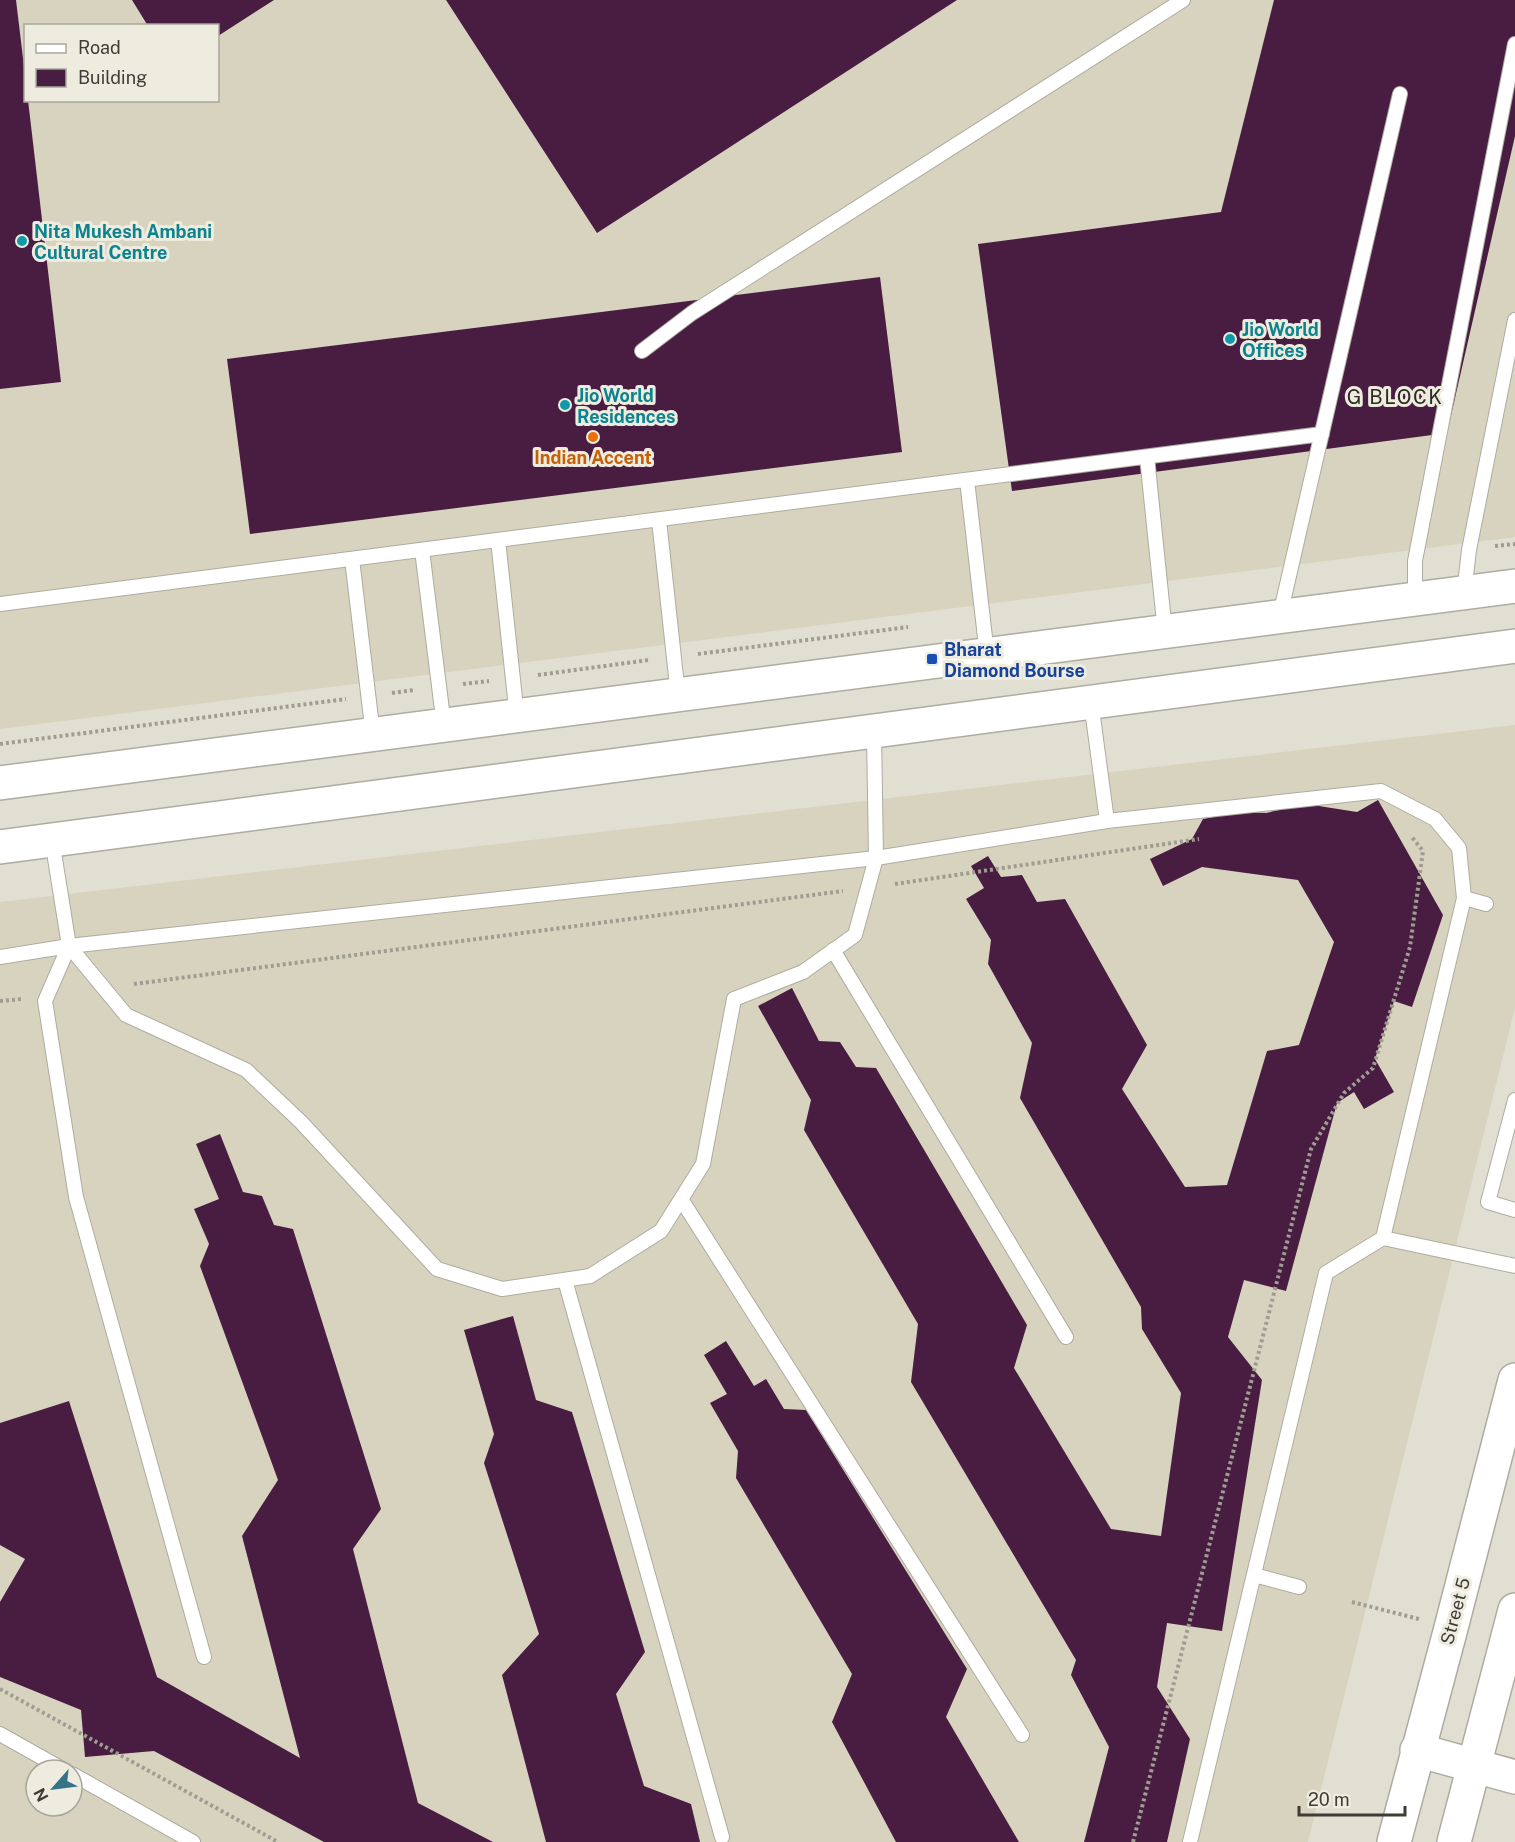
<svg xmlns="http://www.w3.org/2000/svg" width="1515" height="1842" viewBox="0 0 1515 1842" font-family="'Public Sans',sans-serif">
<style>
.built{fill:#d7d3bf;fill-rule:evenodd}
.building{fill:#491d42}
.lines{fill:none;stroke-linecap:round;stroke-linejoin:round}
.service-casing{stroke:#aeaca0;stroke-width:16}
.tertiary-casing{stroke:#aeaca0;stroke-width:36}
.secondary-casing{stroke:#aeaca0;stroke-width:36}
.path{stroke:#9f9d93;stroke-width:4;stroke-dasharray:3 3;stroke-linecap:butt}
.service{stroke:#fff;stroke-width:14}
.tertiary{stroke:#fff;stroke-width:33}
.secondary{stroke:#fff;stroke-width:33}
.culture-dot{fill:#0f9aa8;stroke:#eeecdf;stroke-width:2}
.food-dot{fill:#e8710a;stroke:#eeecdf;stroke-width:2}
.transit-dot{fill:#1a4fb4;stroke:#eeecdf;stroke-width:2}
.labels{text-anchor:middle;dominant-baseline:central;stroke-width:6;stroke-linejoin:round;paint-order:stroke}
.culture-label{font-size:18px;font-weight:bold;fill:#0d838f;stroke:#eeecdf;text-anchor:start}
.food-label{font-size:18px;font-weight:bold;fill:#c56008;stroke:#eeecdf}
.transit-label{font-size:18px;font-weight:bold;fill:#164399;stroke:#eeecdf;text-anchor:start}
.street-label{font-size:18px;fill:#3d3c37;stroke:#eeecdf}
.neighbourhood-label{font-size:20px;letter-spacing:1.5px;fill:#2e2c23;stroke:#eeecdf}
</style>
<rect width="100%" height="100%" fill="#e1dfd2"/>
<path class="built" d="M0 0H1515V537L0 729ZM26 26H218V100H26Z
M1515 725V1008L1308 1842H0V902ZM36 1770H72V1806H36Z"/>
<path class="building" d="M0 0H16L26 83V100H28L61 382 0 389Z
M132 0H274L218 36V26H148Z
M446 0H957L597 233Z
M1274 0H1515V136L1447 433 1012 491 978 244 1221 212Z
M880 277 902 452 250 534 227 359Z
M1378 800 1443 915 1412 1007 1394 1001 1375 1059 1394 1092 1364 1109 1354 1092 1337 1103 1286 1291 1244 1280 1228 1337 1262 1380 1222 1631 1167 1623 1157 1687 1190 1739 1167 1842H1084L1109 1747 1071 1675 1076 1660 911 1382 918 1324 804 1130 811 1100 758 1006 792 988 819 1041 840 1042 856 1067 876 1068 1027 1325 1014 1368 1111 1529 1161 1536 1181 1393 1142 1329 1141 1307 1020 1098 1032 1043 988 964 991 940 966 899 984 888 971 866 988 856 1001 877 1022 875 1037 902 1065 899 1147 1045 1122 1089 1185 1187 1227 1185 1267 1051 1299 1045 1334 942 1298 880 1202 867 1163 886 1150 859 1192 839 1203 819 1241 812 1266 813 1306 804 1357 812Z
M220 1134 243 1192 262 1196 274 1225 293 1229 381 1509 353 1549 418 1803 493 1842H324L154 1751 85 1757 81 1710 0 1677V1602L25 1559 0 1545V1423L69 1401 157 1677 300 1758 242 1536 278 1480 200 1266 209 1244 194 1209 219 1199 196 1144Z
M513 1316 536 1400 572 1412 645 1652 616 1694 644 1786 691 1804 700 1842H546L502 1675 539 1634 484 1463 494 1434 464 1330Z
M726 1341 754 1386 766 1379 784 1409 806 1410 967 1669 946 1717 1019 1842H896L832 1722 852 1674 736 1478 738 1451 710 1403 727 1394 704 1355Z"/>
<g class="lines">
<defs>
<path id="service" d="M642 351 692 313 1183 0
M1147 457 1165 632
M967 480 987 655
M659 520 678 695
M498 540 517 717
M422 550 444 726
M352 559 373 735
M1464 593 1469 550 1515 320
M1415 600V561L1515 44
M0 604 1322 434
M1280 615 1400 94
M1091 702 1107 821
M52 840 69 946 126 1015 246 1070 301 1122 437 1269 502 1289 590 1276 661 1231 703 1164 734 999 803 972 855 935 876 858 874 731
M69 946 45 1001 76 1197 204 1657
M833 950 1066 1337
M0 957 69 946 876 858 1107 821 1381 791 1435 819 1459 848 1464 898 1486 904
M1515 1100 1488 1202 1515 1210
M681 1199 1022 1735
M1383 1238 1515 1266
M565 1280 722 1837
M1254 1575 1299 1587
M0 1734 64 1770
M72 1774 193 1842
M1190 1842 1326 1273 1383 1238 1464 898"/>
<path id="tertiary" d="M1417 1750 1515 1777
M1394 1842 1451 1628 1515 1380
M1454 1842 1515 1610"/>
<path id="secondary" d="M0 783 1515 586
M0 847 1515 646"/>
</defs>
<use href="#service" class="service-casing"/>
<use href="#tertiary" class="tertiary-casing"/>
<use href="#secondary" class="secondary-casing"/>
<path class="path" d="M1495 546 1515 544
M698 654 908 627
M538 675 649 660
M463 684 489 681
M392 693 414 690
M0 744 346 699
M895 884 1199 839
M134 984 843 891
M0 1001 22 999
M1352 1602 1419 1619
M0 1689 278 1842
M1133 1842 1311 1149 1344 1093 1373 1068 1410 947 1423 851 1411 836"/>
<use href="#service" class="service"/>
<use href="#tertiary" class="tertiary"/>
<use href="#secondary" class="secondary"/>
</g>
<g class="culture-dot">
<circle cx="22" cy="241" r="6"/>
<circle cx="1230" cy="339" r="6"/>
<circle cx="565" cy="405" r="6"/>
</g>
<circle class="food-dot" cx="593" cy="437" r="6"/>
<rect class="transit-dot" x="926" y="653" width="12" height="12" rx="3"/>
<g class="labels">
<g class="culture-label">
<text x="34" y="231">Nita Mukesh Ambani<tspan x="34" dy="21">Cultural Centre</tspan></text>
<text x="1242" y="329">Jio World<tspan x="1242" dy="21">Offices</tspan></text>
<text x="577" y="395">Jio World<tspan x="577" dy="21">Residences</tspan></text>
</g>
<g class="food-label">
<text x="593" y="457">Indian Accent</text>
</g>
<g class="transit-label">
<text x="944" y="649">Bharat<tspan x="944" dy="21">Diamond Bourse</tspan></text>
</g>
<g class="street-label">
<text transform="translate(1455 1611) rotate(-75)">Street 5</text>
</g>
<g class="neighbourhood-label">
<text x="1395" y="397">G BLOCK</text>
</g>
</g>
<rect x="24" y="24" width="195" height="78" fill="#eeecdf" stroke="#a7a69c" stroke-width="1.5"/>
<rect x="36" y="44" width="30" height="9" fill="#ffffff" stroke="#a7a69c" stroke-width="1.5"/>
<text x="78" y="54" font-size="18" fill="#3d3c37">Road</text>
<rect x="36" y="69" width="30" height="18" fill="#491d42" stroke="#a7a69c" stroke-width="1.5"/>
<text x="78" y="84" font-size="18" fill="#3d3c37">Building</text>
<g transform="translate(54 1788) rotate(242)"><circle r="28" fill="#eeecdf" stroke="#a7a69c" stroke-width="1.5"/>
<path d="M0-4.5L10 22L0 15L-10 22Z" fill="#347388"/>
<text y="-9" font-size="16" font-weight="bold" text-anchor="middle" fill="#3d3c37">N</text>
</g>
<path d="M1299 1806v9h106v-9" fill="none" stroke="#3d3c37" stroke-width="3"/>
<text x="1308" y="1806" font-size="18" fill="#3d3c37" stroke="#eeecdf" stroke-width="4.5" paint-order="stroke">20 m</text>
</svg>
